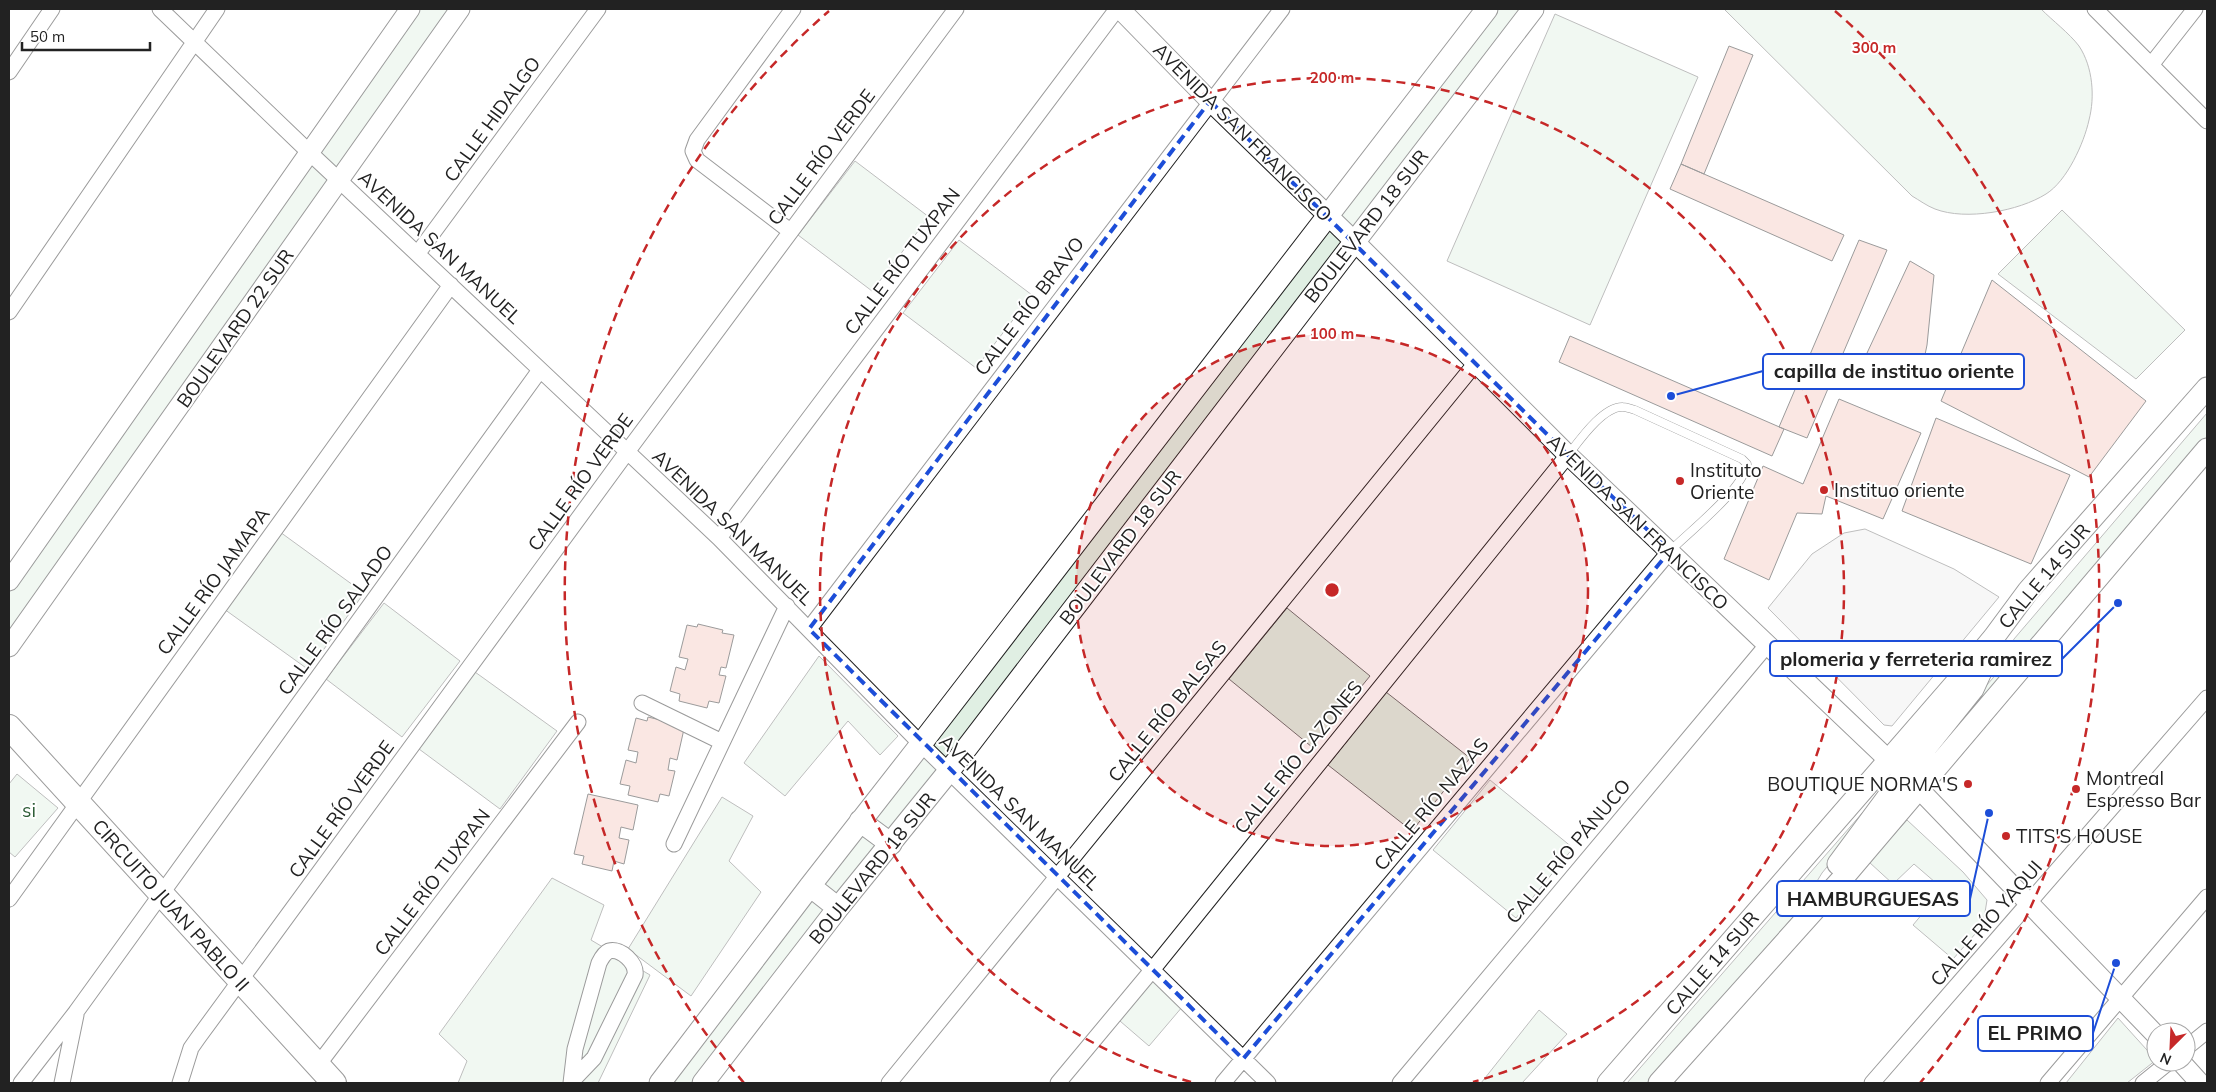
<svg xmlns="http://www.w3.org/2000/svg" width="2216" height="1092" viewBox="0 0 2216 1092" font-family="Mulish,sans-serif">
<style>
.green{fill:#e0efe3;stroke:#6f6f6f}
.parking{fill:#ededed;stroke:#6f6f6f}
.building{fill:#f3c9c0;stroke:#222}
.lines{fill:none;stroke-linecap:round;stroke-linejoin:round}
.service-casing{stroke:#222;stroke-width:9}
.minor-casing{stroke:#222;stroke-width:17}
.tertiary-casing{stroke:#222;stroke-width:21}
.secondary-casing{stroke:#222;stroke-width:23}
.primary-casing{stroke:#222;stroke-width:26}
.service{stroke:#fff;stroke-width:8}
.minor{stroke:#fff;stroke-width:15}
.tertiary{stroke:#fff;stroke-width:19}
.secondary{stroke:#fff;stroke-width:21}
.primary{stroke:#fff;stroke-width:24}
.marked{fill:none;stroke:#1d4ed8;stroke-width:4;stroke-dasharray:10 6;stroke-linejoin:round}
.ring{fill:none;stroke:#c62828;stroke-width:2.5;stroke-dasharray:9 6}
.poi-dot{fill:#c62828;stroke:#fff;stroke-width:2}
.labels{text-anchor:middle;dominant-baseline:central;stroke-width:4;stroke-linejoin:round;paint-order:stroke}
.street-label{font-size:19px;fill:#222;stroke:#fff}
.poi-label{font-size:19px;fill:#222;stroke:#fff;text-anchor:start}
.park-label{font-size:19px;fill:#2f5e38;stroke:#fff}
.centre{fill:#c62828;stroke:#fff;stroke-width:2.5}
.ring-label{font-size:15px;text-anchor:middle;font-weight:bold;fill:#c62828;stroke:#fff;stroke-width:4;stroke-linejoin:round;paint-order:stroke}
.leader{fill:none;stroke:#1d4ed8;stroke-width:2}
.callout-dot{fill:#1d4ed8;stroke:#fff;stroke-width:2}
.callout{fill:#fff;stroke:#1d4ed8;stroke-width:2}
.callout-label{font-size:20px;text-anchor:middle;font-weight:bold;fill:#222}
</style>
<rect width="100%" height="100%" fill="#fff"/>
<path class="green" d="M410 9H460L9 647V581Z
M1487 9H1535L703 1083H660Z
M1724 9H2041C2053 21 2069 33 2079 46 2093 67 2095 97 2089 120 2084 143 2067 181 2046 194 2019 211 1966 221 1935 209 1927 206 1919 200 1912 196Z
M1555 14 1698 77 1590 325 1447 261Z
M855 161 929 217 872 291 798 235Z
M2062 210 2185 330 2136 379 1998 274Z
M959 240 1032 295 976 368 903 313Z
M2207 413V439L1926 764 1920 760 1993 678 2014 639Z
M280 532 364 593 309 670 224 609Z
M384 603 460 661 402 737 326 679Z
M1287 608 1370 676 1312 747 1229 679Z
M819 656 898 736 880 755 848 721 785 796 744 763Z
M475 672 557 731 500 809 419 749Z
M1386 692 1470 758 1412 831 1328 765Z
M17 774 58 808 15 857 9 852V784Z
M1490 780 1573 848 1516 918 1433 850Z
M1884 788 1888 792 1822 873 1800 909 1647 1083H1627Z
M722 797 753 816 729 861 761 892 691 996 628 949Z
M1907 820 1963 872 1987 900 1983 925 1953 959 1913 925 1943 889 1914 864 1893 884 1869 862Z
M552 878 604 905 591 940 650 975 598 1083H458L467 1061 439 1034Z
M1148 975 1183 1006 1149 1046 1113 1015Z
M1539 1010 1567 1034 1522 1083H1481Z
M2118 1018 2156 1060 2127 1083H2066Z"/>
<path class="parking" d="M1865 529 1954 569 1999 597 1892 726 1884 725 1768 608 1812 554 1844 533Z"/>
<path class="building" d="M1729 46 1753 55 1704 174 1681 164Z
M1681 164 1844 235 1832 261 1670 189Z
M1859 240 1887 250 1807 438 1779 427Z
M1910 261 1934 275 1927 345 1920 379 1867 353Z
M1992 280 2146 401 2089 477 1941 401Z
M1570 336 1784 429 1772 456 1559 362Z
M1839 399 1921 433 1883 519 1826 496 1822 514 1797 513 1769 580 1724 559 1763 466 1803 484Z
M1936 418 2070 475 2031 564 1902 511Z
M698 624 723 630 722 633 734 635 726 668 721 667 719 675 726 676 719 703 709 701 707 708 679 701 680 694 670 691 676 667 685 670 688 659 679 657 687 625 697 627Z
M648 717 673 723 672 726 684 729 677 760 670 758 668 770 675 771 669 796 660 794 658 802 628 795 630 786 620 784 626 760 636 763 638 752 628 750 636 718 647 721Z
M588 794 638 805 633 830 621 827 619 838 629 840 624 864 614 861 612 871 582 864 584 856 574 854Z"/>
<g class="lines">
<defs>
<path id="service" d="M1568 455C1579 441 1603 406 1623 407 1627 407 1631 409 1635 410L1742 459 1747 464C1743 490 1690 531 1670 551"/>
<path id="minor" d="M160 9 310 153 719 538 921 744 1268 1083
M2095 9 2207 121
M2151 65 2195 9
M9 72 52 9
M790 231 697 160 693 151 697 140 793 9
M418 253 598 9
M9 312 217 9
M719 538 1117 9
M809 629 1282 9
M642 703 722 742
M674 844 787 606
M9 899 451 285
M2186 1048 2207 1031
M318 1065 578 722
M21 1083 76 1012 540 370
M62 1083 76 1015
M180 1083 191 1048 198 1038 627 452 956 9
M571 1083 575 1049 599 963C601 959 604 953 609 951 621 948 637 963 635 975L594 1058 572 1081
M889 1083 1475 364
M1058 1083 1153 969 1568 455
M1223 1083 1670 551
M1400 1083 1767 645
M1872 1083 2207 698
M2048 1083 2207 897
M2143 1083 2169 1062"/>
<path id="tertiary" d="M1120 9 1210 101 1354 241 1568 455 1919 789 2156 1035
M9 581 410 9
M9 647 460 9
M2181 1062 2200 1083"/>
<path id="secondary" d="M860 821 891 844
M1838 864 1904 775 1973 689 1990 652
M810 886 838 908
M660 1083 810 886 921 744 1487 9
M703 1083 838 908 949 771 1533 9
M1608 1083 1961 677 1994 637 2028 591 2207 388
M1659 1083 1842 879 2207 449"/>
<path id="primary" d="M9 727 334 1083"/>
</defs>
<use href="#service" class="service-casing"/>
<use href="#minor" class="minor-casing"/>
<use href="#tertiary" class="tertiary-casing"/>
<use href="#secondary" class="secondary-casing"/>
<use href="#primary" class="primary-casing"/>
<use href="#service" class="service"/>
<use href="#minor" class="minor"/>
<use href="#tertiary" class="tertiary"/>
<use href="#secondary" class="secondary"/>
<use href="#primary" class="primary"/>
</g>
<path d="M0 0H2216V1092H0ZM1210 101 1568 455 1670 551 1243 1059 809 629Z" fill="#fff" fill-opacity=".55" fill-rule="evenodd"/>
<path class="marked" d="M1210 101 1568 455 1670 551 1243 1059 809 629Z"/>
<circle cx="1332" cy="590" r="256" fill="#c62828" fill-opacity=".12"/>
<g class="ring">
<circle cx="1332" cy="590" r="256"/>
<path d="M1191 1082A512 512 0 1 1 1473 1082"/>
<path d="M744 1083A767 767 0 0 1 829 11M1835 11A767 767 0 0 1 1920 1083"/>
</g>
<g class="poi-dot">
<circle cx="1680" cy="481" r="5"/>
<circle cx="1824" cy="490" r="5"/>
<circle cx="1968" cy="784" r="5"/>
<circle cx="2076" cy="789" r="5"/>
<circle cx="2006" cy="836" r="5"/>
</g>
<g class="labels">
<g class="street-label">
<text transform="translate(492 119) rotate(-54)">CALLE HIDALGO</text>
<text transform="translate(1243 132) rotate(45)">AVENIDA SAN FRANCISCO</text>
<text transform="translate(821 157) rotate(-53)">CALLE RÍO VERDE</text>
<text transform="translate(1366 226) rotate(-52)">BOULEVARD 18 SUR</text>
<text transform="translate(440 247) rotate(43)">AVENIDA SAN MANUEL</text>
<text transform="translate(902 261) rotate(-53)">CALLE RÍO TUXPAN</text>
<text transform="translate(1029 306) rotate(-53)">CALLE RÍO BRAVO</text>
<text transform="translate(235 328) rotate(-55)">BOULEVARD 22 SUR</text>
<text transform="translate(580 482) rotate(-54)">CALLE RÍO VERDE</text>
<text transform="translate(1638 522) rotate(44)">AVENIDA SAN FRANCISCO</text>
<text transform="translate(733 527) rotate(44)">AVENIDA SAN MANUEL</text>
<text transform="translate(1120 547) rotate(-53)">BOULEVARD 18 SUR</text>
<text transform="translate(2044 576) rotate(-50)">CALLE 14 SUR</text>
<text transform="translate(213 581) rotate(-54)">CALLE RÍO JAMAPA</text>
<text transform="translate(335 620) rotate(-54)">CALLE RÍO SALADO</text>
<text transform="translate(1167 711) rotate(-51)">CALLE RÍO BALSAS</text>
<text transform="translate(1298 757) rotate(-51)">CALLE RÍO CAZONES</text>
<text transform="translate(1431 804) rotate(-50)">CALLE RÍO NAZAS</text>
<text transform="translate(341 809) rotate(-54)">CALLE RÍO VERDE</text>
<text transform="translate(1020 812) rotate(44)">AVENIDA SAN MANUEL</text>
<text transform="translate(1568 851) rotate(-50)">CALLE RÍO PÁNUCO</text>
<text transform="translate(872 868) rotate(-51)">BOULEVARD 18 SUR</text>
<text transform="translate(432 882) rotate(-53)">CALLE RÍO TUXPAN</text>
<text transform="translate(171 905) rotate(48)">CIRCUITO JUAN PABLO II</text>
<text transform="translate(1986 923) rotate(-49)">CALLE RÍO YAQUI</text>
<text transform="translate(1712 963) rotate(-49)">CALLE 14 SUR</text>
</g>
<g class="poi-label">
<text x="1690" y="470">Instituto<tspan x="1690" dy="22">Oriente</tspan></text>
<text x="1834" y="490">Instituo oriente</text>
<text x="2086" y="778">Montreal<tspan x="2086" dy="22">Espresso Bar</tspan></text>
<text x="1958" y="784" text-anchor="end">BOUTIQUE NORMA'S</text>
<text x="2016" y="836">TITS'S HOUSE</text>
</g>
<g class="park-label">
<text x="29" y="810">si</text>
</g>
</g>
<circle cx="1332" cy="590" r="8" class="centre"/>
<g class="ring-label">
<text x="1874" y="53">300 m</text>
<text x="1332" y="83">200 m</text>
<text x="1332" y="339">100 m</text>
</g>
<path class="leader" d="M1671 396L1763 371M2118 603L2062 659M1989 813L1970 899M2116 963L2093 1033"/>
<g class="callout-dot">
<circle cx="1671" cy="396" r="5"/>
<circle cx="2118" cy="603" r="5"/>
<circle cx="1989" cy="813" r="5"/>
<circle cx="2116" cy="963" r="5"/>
</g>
<g class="callout">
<rect x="1763" y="354" width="261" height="35" rx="5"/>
<rect x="1770" y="641" width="292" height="35" rx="5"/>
<rect x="1777" y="881" width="193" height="35" rx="5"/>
<rect x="1978" y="1016" width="115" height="35" rx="5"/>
</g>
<g class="callout-label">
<text x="1894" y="378">capilla de instituo oriente</text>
<text x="1916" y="666">plomeria y ferreteria ramirez</text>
<text x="1873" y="906">HAMBURGUESAS</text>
<text x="2035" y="1040">EL PRIMO</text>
</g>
<rect width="2216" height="1092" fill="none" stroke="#222222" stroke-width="20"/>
<g transform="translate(2171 1047) rotate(204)"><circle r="24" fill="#ffffff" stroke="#a7a7a7"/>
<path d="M0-4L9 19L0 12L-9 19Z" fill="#c62828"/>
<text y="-8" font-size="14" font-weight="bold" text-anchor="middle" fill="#222222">N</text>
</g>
<path d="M22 42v8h128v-8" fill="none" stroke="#222222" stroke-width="2.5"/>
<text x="30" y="42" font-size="15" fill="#222222" stroke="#ffffff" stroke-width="4" paint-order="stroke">50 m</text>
</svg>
